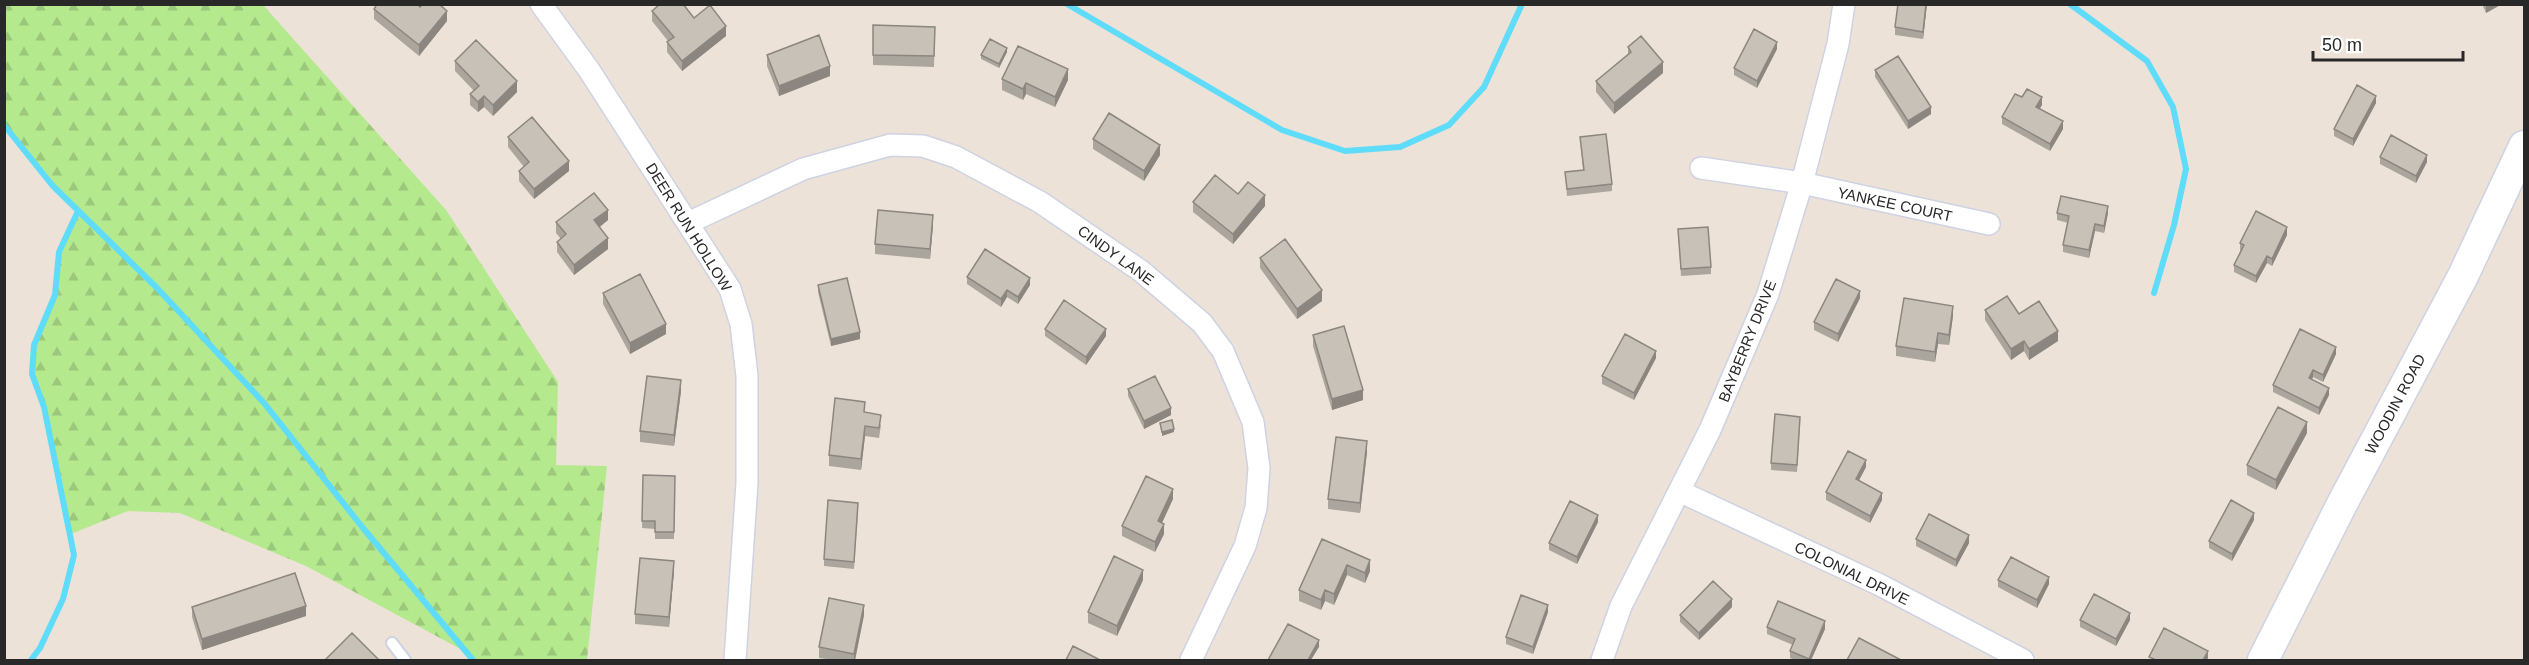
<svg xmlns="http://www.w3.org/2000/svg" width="2529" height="665" viewBox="0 0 2529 665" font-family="Helvetica,sans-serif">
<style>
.forest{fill:url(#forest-firs)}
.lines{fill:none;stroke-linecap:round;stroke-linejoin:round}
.stream{stroke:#5fdcfa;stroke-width:6}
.lane-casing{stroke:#cdd3e3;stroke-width:14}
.street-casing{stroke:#cdd3e3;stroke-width:24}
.secondary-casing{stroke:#cdd3e3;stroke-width:33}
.lane{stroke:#fff;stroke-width:10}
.street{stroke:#fff;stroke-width:21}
.secondary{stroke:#fff;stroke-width:30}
.wall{fill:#aba69d}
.shaded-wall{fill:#8b8780}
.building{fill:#c7c1b7;stroke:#8b8780;stroke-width:1.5}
.labels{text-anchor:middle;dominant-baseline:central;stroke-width:4.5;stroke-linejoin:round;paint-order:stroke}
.street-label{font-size:15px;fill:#282828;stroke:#fff}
</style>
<defs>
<pattern id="forest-firs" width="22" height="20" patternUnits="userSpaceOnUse" patternTransform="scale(1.5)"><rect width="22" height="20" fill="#b4e98e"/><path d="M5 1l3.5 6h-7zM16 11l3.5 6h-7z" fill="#9bc87a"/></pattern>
</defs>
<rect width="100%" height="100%" fill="#ede2d8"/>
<path class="forest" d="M5 4 263 5 446 210 558 382 556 465 607 466 587 660H473L468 653 306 566 180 513 128 511 71 534 44 407 32 374 34 345 55 295 59 252 78 211 52 185 5 125Z"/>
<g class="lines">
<path class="stream" d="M1067 4 1282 130 1345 151 1400 147 1449 125 1484 87 1522 4
M2070 4 2147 61 2173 107 2186 169 2174 225 2154 293
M4 125 52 185 157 288 264 403 363 528 473 660
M31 660 40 648 63 599 74 555 44 407 32 374 34 345 55 295 59 252 78 211"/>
<defs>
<path id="lane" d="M392 643 405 660"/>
<path id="street" d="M541 4 589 70 730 289 741 324 747 376V483L735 660
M1701 168 1802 183 1989 224
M688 223 803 169 890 145 923 146 956 157 1040 202 1141 271 1202 323 1223 351 1253 422 1259 468 1256 508 1245 546 1191 660
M1679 491 1880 585 2023 660
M1602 660 1621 606 1710 430 1768 294 1802 183 1838 44 1844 4"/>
<path id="secondary" d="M2263 660 2342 504 2463 276 2524 146"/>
</defs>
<use href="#lane" class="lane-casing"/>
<use href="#street" class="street-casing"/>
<use href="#secondary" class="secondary-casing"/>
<use href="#lane" class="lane"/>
<use href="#street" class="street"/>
<use href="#secondary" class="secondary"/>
</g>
<path class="wall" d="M1927 4 1923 39 1895 35V27Z
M2482 4H2502L2486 13Z
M374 9 447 21 419 56 374 19Z
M652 11 694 18 726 36 682 71 667 52V42L668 41 652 21Z
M873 25 935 27 934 67 873 65Z
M1628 47 1663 73 1614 114 1596 92V81L1628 55Z
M1777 49 1757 88 1734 75V68Z
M1007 52 999 68 981 59V55Z
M767 55 830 76 779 96 767 66Z
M455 61 517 92 493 116 484 107 478 112 470 105V94L474 91 455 71Z
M1875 70 1931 114 1908 129 1875 77Z
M1002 79 1068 80 1055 107 1026 94 1023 100 1002 90Z
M2022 97 2042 105 2040 108 2063 129 2050 151 2002 124V117Z
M2376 103 2353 146 2334 136V129Z
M508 137 569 171 534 199 519 181V171L524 167 508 147Z
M1580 137 1612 184V191L1567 196 1565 172 1583 170Z
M1093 139 1160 155 1144 181 1093 149Z
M2380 157 2427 162 2416 183 2380 164Z
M1238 194 1265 206 1233 244 1193 212V202Z
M2057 213H2108L2104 233 2095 231 2089 258 2063 252V245L2068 223 2057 220Z
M608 220 600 227 608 249 574 275 557 252V242L561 239 556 233V222Z
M933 225 930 259 875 254V244Z
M1678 229 1711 267V274L1681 276Z
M2287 235 2272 266 2267 263 2256 283 2234 272V265L2241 251 2240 250V243Z
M1260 258 1322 301 1297 319 1260 268Z
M967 277 1030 285 1018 304 1007 297 1001 307 967 284Z
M818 285 860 339 831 346 818 292Z
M603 293 666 334 630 354 603 304Z
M1860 298 1838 342 1814 330V322Z
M1985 310 2019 314 2058 341 2029 360 2024 351 2011 360 1985 320Z
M1953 316 1949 345 1938 344 1935 362 1896 356V346Z
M1045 329 1106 336 1086 365 1045 336Z
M1313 335 1363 400 1332 410 1313 346Z
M2336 354 2323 382 2313 377 2312 379 2329 395 2319 415 2273 392V385Z
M1656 358 1634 400 1602 384V376Z
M1128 389 1171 415 1144 429 1128 396Z
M681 391 674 446 640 442V431Z
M865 413 881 425 879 438 865 436 861 470 829 466V455Z
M1800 424 1797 472 1771 470V463Z
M2307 433 2276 490 2247 475V465Z
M1367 452 1360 513 1328 509V499Z
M1866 467 1859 480 1882 500 1870 523 1826 500V492Z
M643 475 675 476 674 539H655V529L642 528Z
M1173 499 1162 523 1164 534 1155 552 1122 536V526Z
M858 510 854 569 824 566V559Z
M2254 520 2232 561 2209 548V541Z
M1598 522 1577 564 1549 550V543Z
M1322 539 1370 571 1365 583 1347 575 1334 605 1325 601 1321 610 1299 601V590Z
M1916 539 1969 543 1956 567 1916 546Z
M674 571 669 627 635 624V614Z
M1143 580 1117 636 1088 623V612Z
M1998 580 2049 584 2037 608 1998 587Z
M192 607 306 616 202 650 192 617Z
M1732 607 1699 640 1680 622V615Z
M1548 612 1533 654 1506 644V637Z
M864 615 855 660H833L819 658V647Z
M2080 620H2130L2116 646 2080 627Z
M1767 627 1825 629 1811 660H1795L1790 658V651L1793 645 1767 634Z"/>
<path class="shaded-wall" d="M1926 4H1927L1923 39V32Z
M2489 4H2502L2486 13V6Z
M447 11V21L419 56V45Z
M726 26V36L682 71V61Z
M1777 42V49L1757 88V81Z
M1007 48V52L999 68V64Z
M1663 62V73L1614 114V103Z
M830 66V76L779 96V86Z
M1068 69V80L1055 107V97Z
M517 81V92L493 116V105Z
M1026 83V94L1023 100V89Z
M484 96V107L478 112V102Z
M2376 96V103L2353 146V139Z
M2042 97V105L2036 114V107Z
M1931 107V114L1908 129V121Z
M2063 121V129L2050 151V144Z
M1160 145V155L1144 181V171Z
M2427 155V162L2416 183V176Z
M569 161V171L534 199V189Z
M1265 195V206L1233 244V234Z
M2108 206V213L2104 233V226Z
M608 210V220L594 231V220Z
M933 215V225L930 259V249Z
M2095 224V231L2089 258V250Z
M2287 227V235L2272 266V259Z
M608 238V249L574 275V265Z
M2267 256V263L2256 283V276Z
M1030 278V285L1018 304V297Z
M1007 290V297L1001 307V299Z
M1322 290V301L1297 319V309Z
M1860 291V298L1838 342V334Z
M1953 306V316L1949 345V335Z
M666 324V334L630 354V343Z
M1106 329V336L1086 365V357Z
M2058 331V341L2029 360V349Z
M860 332V339L831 346V339Z
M1938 333V344L1935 362V352Z
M2024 341V351L2011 360V349Z
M2336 347V354L2323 382V375Z
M1656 351V358L1634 400V393Z
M2313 370V377L2309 385V378Z
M681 380V391L674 446V435Z
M2329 388V395L2319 415V408Z
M1363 390V400L1332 410V399Z
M1171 408V415L1144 429V421Z
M2307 422V433L2276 490V480Z
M865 426V436L861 470V459Z
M1174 429V432L1162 436V432Z
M1367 441V452L1360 513V503Z
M1866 460V467L1856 486V479Z
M1173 489V499L1158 531V521Z
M1882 493V500L1870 523V516Z
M2254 513V520L2232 561V554Z
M1598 515V522L1577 564V557Z
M1164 524V534L1155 552V542Z
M1969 535V543L1956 567V560Z
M1370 560V571L1365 583V573Z
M674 561V571L669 627V617Z
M1347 565V575L1334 605V594Z
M1143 570V580L1117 636V626Z
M2049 577V584L2037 608V600Z
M1325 590V601L1321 610V600Z
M1732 599V607L1699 640V633Z
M864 605V615L855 660H854V654Z
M1548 605V612L1533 654V647Z
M306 606V616L202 650V639Z
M2130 613V620L2116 646V639Z
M1825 621V629L1811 660H1809Z
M1319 640V647L1311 660H1308Z
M2208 651V658L2207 660H2203Z"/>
<path class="building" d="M377 4H417L420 7 422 4H439L447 11 419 45 374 9Z
M660 4H683L694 18 710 5 726 26 682 61 667 42 674 37 652 11Z
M1898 4H1926L1923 32 1895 27Z
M873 25 935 27 934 56 873 55Z
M1754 29 1777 42 1757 81 1734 68Z
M819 35 830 66 779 86 767 55Z
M1641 36 1663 62 1614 103 1596 81 1631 52 1628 47Z
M990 39 1007 48 999 64 981 55Z
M476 40 517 81 493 105 484 96 478 102 470 94 479 86 455 61Z
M1018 46 1068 69 1055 97 1026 83 1023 89 1002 79Z
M1898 56 1931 107 1908 121 1875 70Z
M2357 85 2376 96 2353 139 2334 129Z
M2027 89 2042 97 2036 107 2063 121 2050 144 2002 117 2015 94 2022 97Z
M1109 113 1160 145 1144 171 1093 139Z
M532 117 569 161 534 189 519 171 529 162 508 137Z
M1606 134 1612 184 1567 189 1565 172 1584 170 1580 137Z
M2391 135 2427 155 2416 176 2380 157Z
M1215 175 1238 194 1248 182 1265 195 1233 234 1193 202Z
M594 193 608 210 594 220 608 238 574 265 557 242 566 234 556 222Z
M2061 196 2108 206 2104 226 2095 224 2089 250 2063 245 2069 216 2057 213Z
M878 210 933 215 930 249 875 244Z
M2256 211 2287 227 2272 259 2267 256 2256 276 2234 265 2244 245 2240 243Z
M1708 227 1711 267 1681 269 1678 229Z
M1285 239 1322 290 1297 309 1260 258Z
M985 249 1030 278 1018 297 1007 290 1001 299 967 277Z
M640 274 666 324 630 343 603 293Z
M847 278 860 332 831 339 818 285Z
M1836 279 1860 291 1838 334 1814 322Z
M2007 296 2019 314 2039 301 2058 331 2029 349 2024 341 2011 349 1985 310Z
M1904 298 1953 306 1949 335 1938 333 1935 352 1896 346Z
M1064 300 1106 329 1086 357 1045 329Z
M1344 326 1363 390 1332 399 1313 335Z
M2300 329 2336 347 2323 375 2313 370 2309 378 2329 388 2319 408 2273 385Z
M1625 334 1656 351 1634 393 1602 376Z
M647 376 681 380 674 435 640 431Z
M1155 376 1171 408 1144 421 1128 389Z
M835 398 865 402 864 412 881 415 879 428 865 426 861 459 829 455Z
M2278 407 2307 422 2276 480 2247 465Z
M1775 414 1800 417 1797 465 1771 463Z
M1172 420 1174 429 1162 432 1160 423Z
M1336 437 1367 441 1360 503 1328 499Z
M1848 451 1866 460 1856 479 1882 493 1870 516 1826 492Z
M643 475 675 476 674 532H655V521H642Z
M1146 476 1173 489 1158 521 1164 524 1155 542 1122 526Z
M828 500 858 503 854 562 824 559Z
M2231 500 2254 513 2232 554 2209 541Z
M1570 501 1598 515 1577 557 1549 543Z
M1929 514 1969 535 1956 560 1916 539Z
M1322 539 1370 560 1365 573 1347 565 1334 594 1325 590 1321 600 1299 590Z
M1114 556 1143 570 1117 626 1088 612Z
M2011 557 2049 577 2037 600 1998 580Z
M640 558 674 561 669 617 635 614Z
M295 573 306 606 202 639 192 607Z
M1713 581 1732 599 1699 633 1680 615Z
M2094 594 2130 613 2116 639 2080 620Z
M1521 595 1548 605 1533 647 1506 637Z
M829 598 864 605 854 654 819 647Z
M1778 601 1825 621 1809 659 1790 651 1795 639 1767 627Z
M1288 624 1319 640 1308 660H1268Z
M2164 628 2208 651 2203 660H2156L2149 657Z
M352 633 379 660H328L326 659Z
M1859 638 1901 660H1847Z
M1073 646 1100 660H1066Z"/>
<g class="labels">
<g class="street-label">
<text transform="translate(1895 204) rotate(12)">YANKEE COURT</text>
<text transform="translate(689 227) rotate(58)">DEER RUN HOLLOW</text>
<text transform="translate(1116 255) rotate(36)">CINDY LANE</text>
<text transform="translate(1747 341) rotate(-68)">BAYBERRY DRIVE</text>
<text transform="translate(2395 404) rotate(-62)">WOODIN ROAD</text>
<text transform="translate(1852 573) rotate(26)">COLONIAL DRIVE</text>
</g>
</g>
<rect width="2529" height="665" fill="none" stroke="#282828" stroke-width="12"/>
<path d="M2313 51v9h150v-9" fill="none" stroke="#282828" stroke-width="3"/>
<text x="2322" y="51" font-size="18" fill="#282828" stroke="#ffffff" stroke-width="4.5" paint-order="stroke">50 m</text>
</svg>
